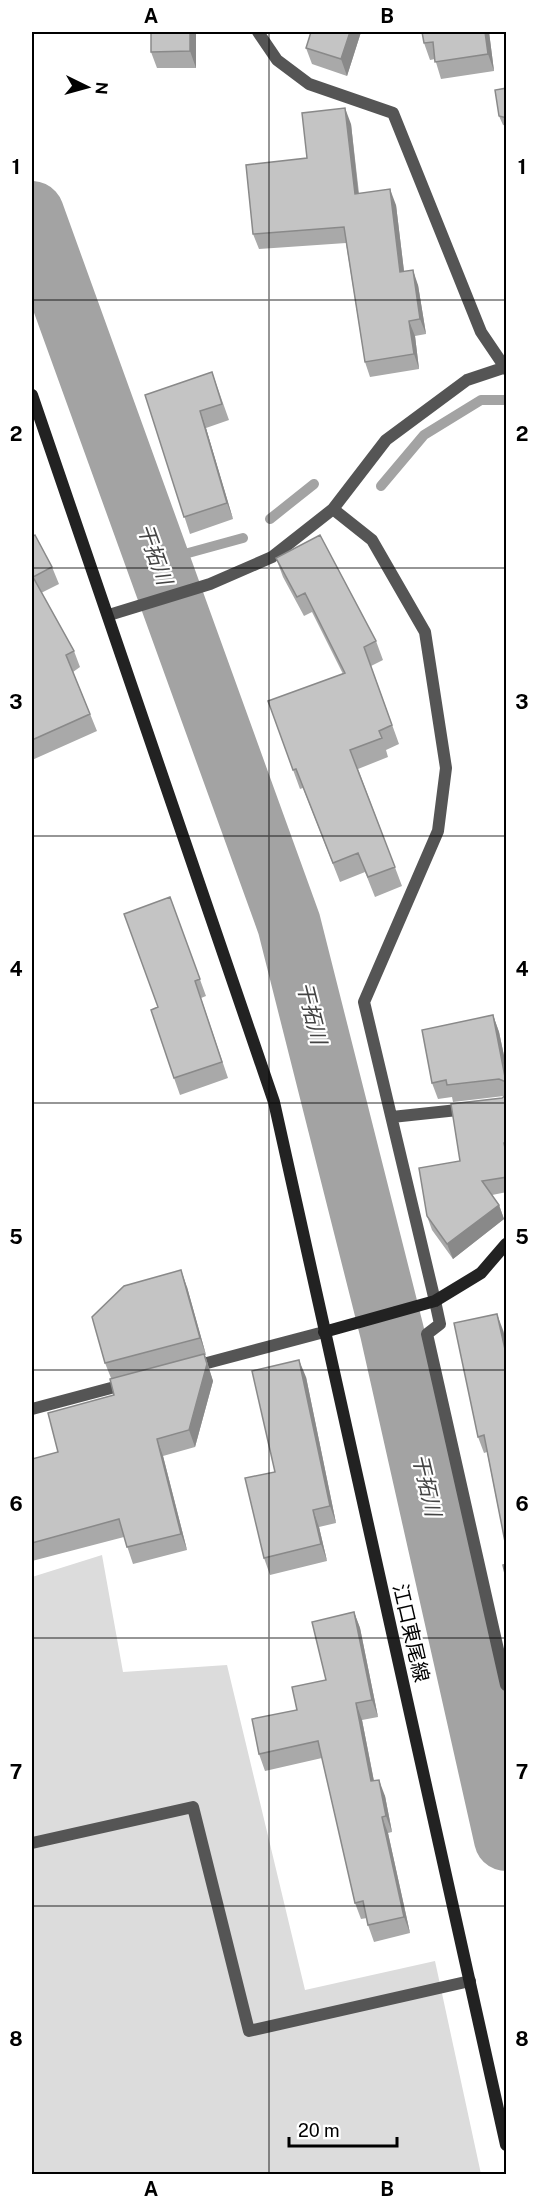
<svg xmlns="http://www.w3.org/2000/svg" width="538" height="2206" viewBox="0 0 538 2206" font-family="'Public Sans','Noto Sans JP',sans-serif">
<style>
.green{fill:#dcdcdc}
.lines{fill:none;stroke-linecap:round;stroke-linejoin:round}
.stream{stroke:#a3a3a3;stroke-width:10}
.river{stroke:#a3a3a3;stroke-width:64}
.lane{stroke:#555;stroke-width:12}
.street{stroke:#555;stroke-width:12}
.secondary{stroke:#222;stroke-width:12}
.wall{fill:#a9a9a9}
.shaded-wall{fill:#898989}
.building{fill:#c4c4c4;stroke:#898989;stroke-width:1.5}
.grid{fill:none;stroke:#000;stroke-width:1.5;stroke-opacity:0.55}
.labels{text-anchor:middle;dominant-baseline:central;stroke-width:4.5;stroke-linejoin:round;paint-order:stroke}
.street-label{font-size:20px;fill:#000;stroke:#fff}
.water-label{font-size:21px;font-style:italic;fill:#444;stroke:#fff}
.neatline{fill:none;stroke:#000;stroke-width:2}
.grid-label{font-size:20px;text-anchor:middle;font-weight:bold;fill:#000}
</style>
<rect width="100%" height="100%" fill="#fff"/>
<path class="green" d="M102 1555 123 1672 227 1665 305 1990 435 1961 481 2174H32V1577Z"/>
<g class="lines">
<path class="stream" d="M381 486 424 435 481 400H506
M270 519 314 484
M159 561 243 538"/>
<path class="river" d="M32 213 289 924 392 1332 506 1839"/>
<path class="lane" d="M32 1843 193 1807 249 2031 470 1981"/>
<path class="street" d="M258 32 277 60 309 84 393 113 481 332 506 369
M333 509 372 540 425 632 446 768 438 831 364 1002 435 1301 440 1324 427 1334 506 1685
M109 615 210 584 272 557 333 509 386 440 467 380 503 368
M392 1117 467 1109
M192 1367 324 1332
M32 1409 126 1384"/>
<path class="secondary" d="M32 395 274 1102 506 2145
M324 1332 435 1301 481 1273 506 1244"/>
</g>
<path class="wall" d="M151 32H196V68H157L151 52Z
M311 32H361L347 76 312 64 306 48Z
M422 32H489L494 71 441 79 435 59 430 60 424 43Z
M507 88V126L503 125 499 116Z
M351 124 359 193 396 205 404 271 418 285 426 334 415 336 419 369 370 377 365 362 346 243 259 249 253 234 307 158Z
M212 372 229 420 206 428 233 519 190 534 145 395Z
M32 537 52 567 59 584 41 593 74 651 80 667 73 672 97 731 32 760Z
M276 558 376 641 383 660 371 666 399 744 386 750 388 757 358 769 402 886 375 897 365 872 340 882 303 788 300 789 268 701 343 674 312 612 304 616 283 577Z
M170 897 206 996 201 998 228 1078 180 1095 174 1078 158 1007Z
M493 1015 499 1032 507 1070V1192L492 1195 499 1205 504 1219 453 1259 432 1230 427 1216 460 1161 502 1098 504 1096 453 1102 452 1097 438 1099 432 1083Z
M187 1287 206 1355H205L213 1381 195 1447 163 1456 187 1550 133 1564 124 1537 32 1561V1459L58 1452 114 1395 111 1378 105 1363Z
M503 1330 507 1346V1552L487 1452 484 1453 478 1437Z
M306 1377 336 1523 319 1527 327 1561 270 1575 264 1558 275 1472Z
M354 1612 360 1628 378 1717 362 1720 374 1781 385 1796 392 1832 388 1833 410 1933 374 1942 368 1925 367 1918 361 1919 355 1903 322 1758 265 1771 259 1754 297 1710 326 1680Z"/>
<path class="shaded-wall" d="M190 32H196V68L190 51Z
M350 32H361L347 76 341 59Z
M485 32H489L494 71 488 54Z
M345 108 351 124 360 209 355 194Z
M390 189 396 205 406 288 400 272Z
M413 270 418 285 426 334 420 319Z
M409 321 415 336 419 369 414 354Z
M200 411 206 428 233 519 227 503Z
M493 1015 499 1032 507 1070V1083Z
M499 1205 504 1219 453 1259 447 1244Z
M181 1270 187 1287 206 1355 200 1338Z
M497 1314 503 1330 507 1346V1358Z
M204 1354 213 1381 195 1447 189 1430Z
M299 1360 306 1377 336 1523 330 1506Z
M157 1439 163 1456 187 1550 181 1534Z
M313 1510 319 1527 327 1561 321 1544Z
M354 1612 360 1628 378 1717 372 1700Z
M356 1703 362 1720 377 1797 371 1781Z
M379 1780 385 1796 392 1832 386 1816Z
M382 1817 388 1833 410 1933 404 1917Z"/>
<path class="building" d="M151 32H190V51L151 52Z
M311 32H350L341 59 306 48Z
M422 32H485L488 54 435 62 433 42 424 43Z
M507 88V118L499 116 495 90Z
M345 108 355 194 390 189 400 272 413 270 420 319 409 321 414 354 365 362 344 227 253 234 246 165 307 158 302 113Z
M212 372 222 404 200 411 227 503 184 517 145 395Z
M35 535 52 567 33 577 74 651 66 655 90 714 32 740V537Z
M320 535 376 641 364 647 392 725 379 731 382 738 350 750 395 867 368 877 358 853 333 863 296 769 293 770 268 701 345 673 305 593 297 597 276 558Z
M170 897 200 979 195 981 222 1062 174 1078 151 1010 158 1007 124 914Z
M493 1015 506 1082 499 1079 447 1085 446 1080 432 1083 422 1030Z
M507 1094V1142L504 1143 507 1158V1177L482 1181 499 1205 447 1244 427 1216 419 1168 460 1161 451 1104 502 1098Z
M181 1270 200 1338 105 1363 92 1317 124 1286Z
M497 1314 507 1358V1552L484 1435 478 1437 454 1323Z
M204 1354 207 1364 189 1430 157 1439 181 1534 127 1547 119 1519 32 1543V1459L58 1452 48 1413 114 1395 110 1379Z
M299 1360 330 1506 313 1510 321 1544 264 1558 245 1478 275 1472 252 1371Z
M507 1564V1582L503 1565Z
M354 1612 372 1700 356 1703 371 1781 379 1780 386 1816 382 1817 404 1917 368 1925 363 1901 355 1903 318 1741 259 1754 252 1719 297 1710 292 1687 326 1680 312 1622Z"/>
<path class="grid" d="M269 32V2174M32 300H506M32 568H506M32 836H506M32 1103H506M32 1370H506M32 1638H506M32 1906H506"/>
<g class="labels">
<g class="street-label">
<text transform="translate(411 1633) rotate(77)">江口東尾線</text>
</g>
<g class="water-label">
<text transform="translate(155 554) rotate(70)">干拓川</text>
<text transform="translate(312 1013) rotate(76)">干拓川</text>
<text transform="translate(427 1485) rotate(77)">干拓川</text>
</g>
</g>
<rect width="538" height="2206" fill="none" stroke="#ffffff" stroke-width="66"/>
<g transform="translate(87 87) rotate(95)" stroke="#ffffff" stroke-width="4.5" paint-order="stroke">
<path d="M0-4.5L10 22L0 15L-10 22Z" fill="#000000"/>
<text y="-9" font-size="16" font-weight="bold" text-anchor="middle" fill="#000000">N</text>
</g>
<path d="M289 2137v9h108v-9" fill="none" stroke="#000000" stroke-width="3"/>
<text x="298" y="2137" font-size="18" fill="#000000" stroke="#ffffff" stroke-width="4.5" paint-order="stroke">20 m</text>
<rect x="33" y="33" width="472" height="2140" class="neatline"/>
<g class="grid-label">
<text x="151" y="23">A</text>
<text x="387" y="23">B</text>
<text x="16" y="174">1</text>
<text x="522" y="174">1</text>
<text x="16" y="441">2</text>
<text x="522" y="441">2</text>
<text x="16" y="709">3</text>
<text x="522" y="709">3</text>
<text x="16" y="976">4</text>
<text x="522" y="976">4</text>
<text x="16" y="1244">5</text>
<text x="522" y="1244">5</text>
<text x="16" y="1511">6</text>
<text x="522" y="1511">6</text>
<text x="16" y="1779">7</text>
<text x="522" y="1779">7</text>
<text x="16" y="2046">8</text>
<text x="522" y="2046">8</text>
<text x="151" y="2196">A</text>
<text x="387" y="2196">B</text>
</g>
</svg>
